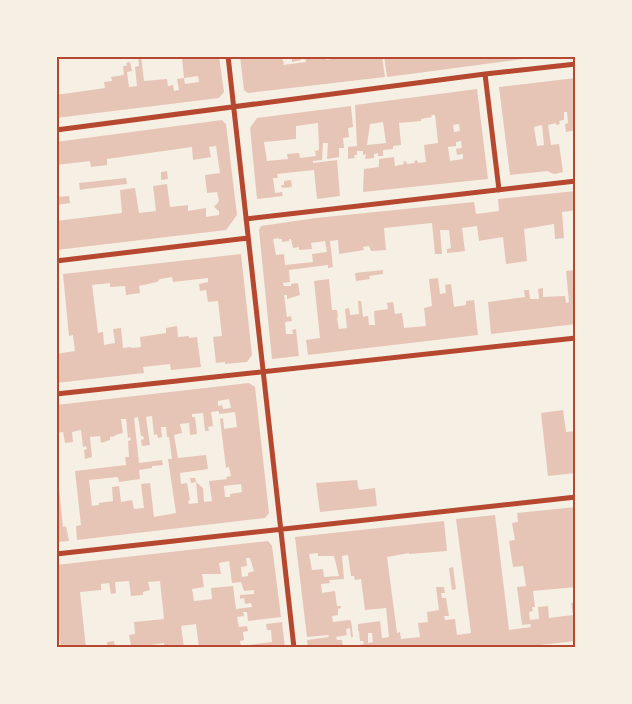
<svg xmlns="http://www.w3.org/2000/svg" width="632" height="704" viewBox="0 0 632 704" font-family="Manrope,sans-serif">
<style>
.building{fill:#e6c5b7;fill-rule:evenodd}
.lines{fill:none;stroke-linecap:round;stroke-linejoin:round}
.minor{stroke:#b5482f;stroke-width:5}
.neatline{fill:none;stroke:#b5482f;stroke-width:2}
</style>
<rect width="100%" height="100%" fill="#f6efe4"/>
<path class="building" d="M138 56H141L144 81 167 79 168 86 173 85 174 91 179 90 177 79 184 78 185 84 199 82 198 76 184 78 182 58 219 56 224 92 219 98 56 118V95L105 88 104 82 112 81 111 77 124 75 123 66H127L126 63 130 62 132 71 127 72 129 87 137 86 135 67 139 66Z
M240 56H281L284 63 283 65 306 62 305 56H326V60L332 59 331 56H382L385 77 248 93 244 90Z
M292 56H301V60L292 62Z
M384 56H538V57L387 77Z
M576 78V130L566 132 565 124 568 123 567 112H564V120L559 121 560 124 556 125V123L548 125 551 145 559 144 563 172 554 174 547 171 510 175 499 87ZM542 125 544 145 537 146 534 127Z
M477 89 488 179 363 192 364 169 379 167V159L394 157 395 166 404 164 403 162 406 161 407 164 415 163 414 161 417 160 418 163 426 162 424 145 438 143V142L435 115H431L432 117 421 119V121L399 123 401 145 393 146V149L383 150V156H378V153L374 154V158L365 159 366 154 363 155V151H357V155H354L355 158 348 159V147L357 146 355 105ZM383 122 386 143 367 145 370 124ZM459 124 460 131 454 132 453 125ZM461 141 462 148 456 149 457 155 463 154V159L450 161 448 147 456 146V142Z
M351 106 353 127 348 128 349 137 343 138 344 148H339V157L327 159 328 143H323L322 160 313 161V163L337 160 340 196 317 199 314 170 277 174 278 178H273L275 193 282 192 283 196 257 199 250 128 257 118ZM318 123 319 147V150L315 151 316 156 300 158 299 153 287 154 288 159 267 161 264 142 296 139V126Z
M222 120 226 124 237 215 226 230 56 250V221L122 213 120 190 135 188 139 213 156 211 153 186 167 184 170 207 188 205V211L206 208V217L219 215V211L214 207 219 201 217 192 207 193 205 175 220 173 216 146 209 147 211 157 193 160 192 147 107 159V165L91 167 90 161 56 165V142Z
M167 171 168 179 161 180V172Z
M126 178 127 184 85 189 80 190 79 183Z
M291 180 292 187 282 188 281 185H284V181Z
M576 191V210L562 212 564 238 555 239 554 224 524 229 527 261 506 264 503 237 479 241 477 226 462 228 465 251 458 252 447 253V249L451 248 449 230H440L442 254H435L432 223 384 228 386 250 371 251 369 246 363 247 364 250 339 254 338 240 330 241 333 267 328 268V265L289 270 290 282 283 283 284 286H291V284L298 283 300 295 287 299V295H284L287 317 291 316 292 321 285 322 286 334H293L292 330 296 329 299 356 272 359 259 230 261 226 316 218 474 202 476 214 499 211 498 199ZM278 238 279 239H282V242L289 241V239H291L293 248 299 247V250L312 249 311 243 325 241 327 252 312 254 313 262 285 265 284 254 276 255 273 239Z
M69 196 70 203 56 205V197Z
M241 254 252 355 247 362 225 364V362L216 363 213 337 222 336 218 301 208 302 206 290 200 291 199 284 208 282V278L173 282 172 277 160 279 157 282 139 286 140 293 126 295 125 286 110 287V283L92 285 98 333 103 332 104 345 115 343 113 329 121 328 123 348 131 347V348L141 347 140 337 166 333V328L177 326 178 337 189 336V338L197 337 201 367 171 370 170 364 143 367 144 373 56 383V354L75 351 73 335 69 336 63 274Z
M383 270V274L369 276 370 279 356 281 355 273Z
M574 270 576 282V324L491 334 488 302 525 297 524 290H529L530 299H539L538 289 543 288V297L565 296 566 303 569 302 566 271Z
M438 278 440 294 446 293 445 285 451 284 454 307 466 305V301L474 300 478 335 308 355 306 340 320 338 314 281 329 279 332 310H337L338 317 337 318 339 329 347 328 345 309 349 308 350 315 359 314 358 301H361L363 317 368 316 369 325H375L374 311 388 309 387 303 393 302 395 314 402 313 404 328 426 326 424 308 432 306 429 279Z
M249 383 255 387 269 513 265 518 77 540 76 526 81 525 75 471 126 465 125 457H129L128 441 131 440 130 437 128 438 126 419H121L123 433 115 435 116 436 110 437V440L101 443 100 436 90 437 92 457 85 459 84 450 87 449 86 446 83 447 81 430 72 432 73 442 65 443 63 432 56 433V405ZM229 399 231 408 223 409 222 405 218 406V401ZM219 411V414L235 412 237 427 224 429 223 418 220 419 226 468 229 467 231 476 226 477 227 479 209 481 212 501 204 502 203 488 196 482 195 478H190L191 483 196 482 198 503 189 504 188 501 190 500 187 483 181 484 180 473 208 469 206 455 178 458 174 435 182 433 180 424 189 423 190 435 197 434 195 417H192V414L203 413 205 431H209L208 427 213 426 211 412ZM152 416 154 435 157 434 158 438 162 437 161 427H166L167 437H169L172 459H168L176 513 154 517 150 483 141 484 144 508 134 509 132 500 121 502 119 486 112 487 113 501 99 503V505L92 506 89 480 118 477 119 482 140 479 139 470 152 468V466L163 465 162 460 139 463 134 418 138 417 141 436H143L144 439 141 440 142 446 150 445 146 417ZM241 484 242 492 230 494V497H225L224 486Z
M563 410 566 432 576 431V473L548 476 541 413Z
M56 478H58L63 527 66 526 69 541 56 542Z
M357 480 359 490 375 488 377 506 320 512 316 483Z
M576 507V587L533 591 535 607H532L533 611 529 612 530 620 539 619 538 607 548 606 549 618 573 615 571 603 576 602V641L513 648H346L364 644 363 641H360L359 631H358V624L380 621 382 638 389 637 386 608 365 610 361 579 355 580 354 576H351L348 555 342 556 344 579 329 580 330 583 321 584 322 593 335 591 337 606H341V608L338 609V615L332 616 333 622 349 620 351 621 353 637H351L350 628 346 629 347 635 336 637 337 640H342L343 648H308L307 640 329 637 328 635 307 637 295 537 444 521 447 551 409 554V553L387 557 397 633 400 632 401 639 420 637 418 623 428 622 427 612 439 610 436 587H444L445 593H441L442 598H446L449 616H444L445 620 455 619 457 635 471 633 456 519 495 515 509 630 531 627 530 624 522 625 517 587 526 586 523 566 513 567 509 541 515 540 512 523 518 522 517 513ZM318 553V556H334L339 576 324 577 323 569 312 570 309 554ZM368 633H372L373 642 368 643Z
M268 541 272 546 281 617 248 621 247 612H243L244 616 237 617 239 627 247 626 248 631 243 632 244 640 240 641 241 646 272 642 271 630H267L266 624 282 622 285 648H199L196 624 181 626 184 648H164V643L129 648 128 646H131L129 635 135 634 134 622 164 619 160 581 148 582 150 590 143 592V595L131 596 129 581 115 582 116 593 111 594 109 583 101 584V590L80 592 86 648H61L59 632 56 633V565ZM246 558H250L254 571 248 573V576L242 577 241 567 247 566ZM229 561 232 583 241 582 244 591 254 590V594L240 595V599L244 598 245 604 251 603 252 607 236 609 233 586 211 588 212 599 194 601 192 589 204 587 202 574H221L219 563Z
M453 567 456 589 452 590 449 568Z
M114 641 115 648H107V642Z"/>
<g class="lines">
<path class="minor" d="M228 56 294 648
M485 74 499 190
M56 130 485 74 576 64
M246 219 576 181
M56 261 248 238
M56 394 576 338
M56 554 576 497"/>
</g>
<rect width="632" height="704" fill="none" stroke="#f6efe4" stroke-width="115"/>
<rect x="58" y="58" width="516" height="588" class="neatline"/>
</svg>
